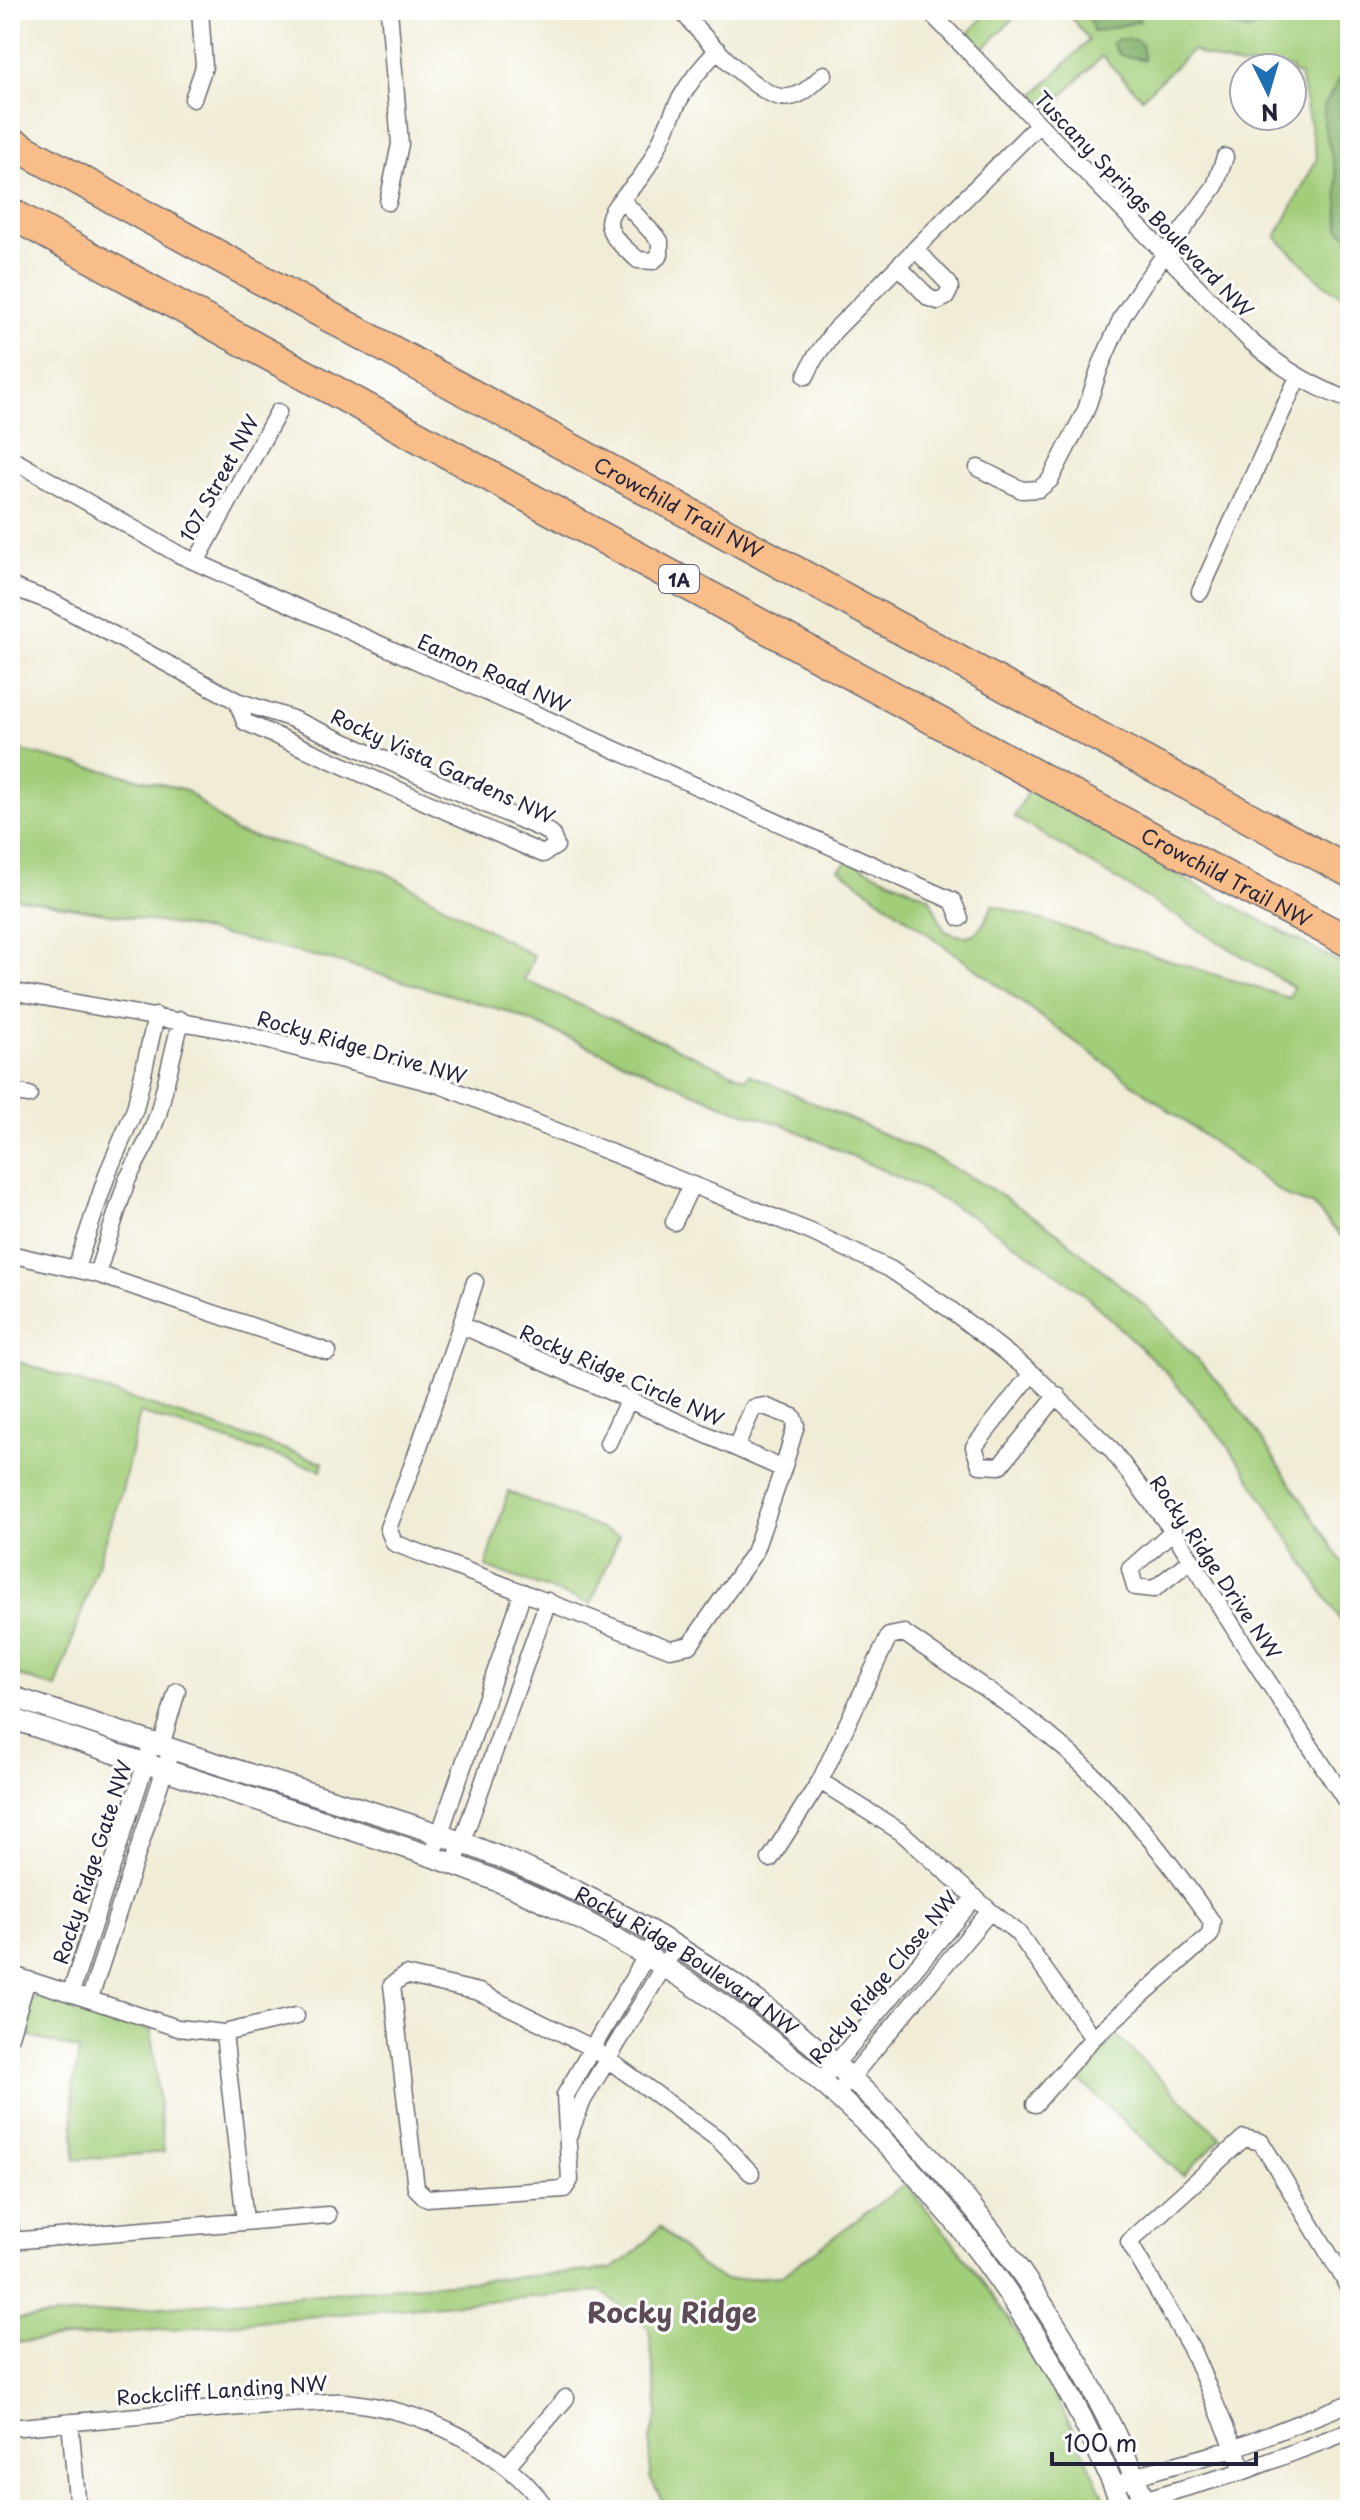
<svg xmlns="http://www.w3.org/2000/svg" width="1360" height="2520" viewBox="0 0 1360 2520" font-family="'Playpen Sans',sans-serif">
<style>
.green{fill:#a2cd79;stroke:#62785a;stroke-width:2}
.forest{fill:#81b069;stroke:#526952;stroke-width:2}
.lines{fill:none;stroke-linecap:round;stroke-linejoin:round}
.minor-casing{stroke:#6a6971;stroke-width:19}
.tertiary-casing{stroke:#6a6971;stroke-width:23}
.motorway-casing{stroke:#6a6971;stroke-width:33}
.minor{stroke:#fff;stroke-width:16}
.tertiary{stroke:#fff;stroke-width:20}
.motorway{stroke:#f8bd89;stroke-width:30}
.labels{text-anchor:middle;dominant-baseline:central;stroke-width:6;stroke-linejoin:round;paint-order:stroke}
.shield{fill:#fff;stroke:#646476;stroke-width:2}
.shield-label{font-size:18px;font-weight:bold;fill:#22223b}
.street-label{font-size:20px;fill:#22223b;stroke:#fff}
.district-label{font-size:28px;font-weight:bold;fill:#5e4b58;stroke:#fff}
</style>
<rect width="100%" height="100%" fill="#fff"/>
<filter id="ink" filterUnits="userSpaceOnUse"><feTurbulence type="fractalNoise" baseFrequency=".0125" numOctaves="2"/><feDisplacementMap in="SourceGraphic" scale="16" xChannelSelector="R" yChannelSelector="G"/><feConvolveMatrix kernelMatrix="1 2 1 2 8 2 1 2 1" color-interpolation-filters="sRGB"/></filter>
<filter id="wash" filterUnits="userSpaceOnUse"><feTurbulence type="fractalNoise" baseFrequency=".006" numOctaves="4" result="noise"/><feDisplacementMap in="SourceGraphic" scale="32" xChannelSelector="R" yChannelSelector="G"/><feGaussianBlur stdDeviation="1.8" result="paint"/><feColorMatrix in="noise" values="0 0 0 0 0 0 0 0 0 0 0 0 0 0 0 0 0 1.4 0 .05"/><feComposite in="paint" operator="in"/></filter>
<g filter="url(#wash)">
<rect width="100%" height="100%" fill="#f0ecd6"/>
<path class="green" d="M989 10H1022L984 48 969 33Z
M1065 10H1350V301L1320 281 1276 237 1317 159 1300 75 1292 73V68C1249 68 1232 68 1192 50L1142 98 1102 56 1049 109 1034 95 1089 40Z
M10 748 186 790 235 832 381 870 534 956 524 980 746 1079 749 1074 928 1154 990 1188 1054 1230 1149 1309 1222 1386 1257 1432 1350 1574V1635L1245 1470 1222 1438 1164 1370 1084 1294 1036 1258 977 1219 915 1185 784 1125 735 1110 509 1012 327 959 193 928 10 897Z
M1029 789 1193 884 1350 968V1242L1340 1235 1312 1205 1288 1197 839 869 848 861 929 897 945 931C975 944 980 931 993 905L1289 998 1293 987 1014 817Z
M10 1359 323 1462 321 1470 140 1413 122 1491 56 1688 10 1673Z
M508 1492 619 1536 591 1604 486 1567Z
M39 1996 151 2030 164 2152 75 2160 73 2088 79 2050 19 2033C23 2020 25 2001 39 1996Z
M1117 2036 1221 2138 1183 2176 1077 2078Z
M905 2184C991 2282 1060 2390 1110 2510H667L650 2478V2439L658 2414 649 2329 601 2291 10 2343V2320L612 2269 638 2250 660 2227 700 2265 724 2280 781 2276Z"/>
<path class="forest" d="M1082 10H1130L1140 21 1094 32 1088 15Z
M1190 10H1350V11L1323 19 1281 11 1263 24 1249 31 1201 17Z
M1118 39 1135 40 1142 44 1144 60C1127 53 1122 64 1112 43Z
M1350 64V238L1339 228 1337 178 1324 125V107L1335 86Z"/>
</g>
<g filter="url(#ink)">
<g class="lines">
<defs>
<path id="minor" d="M681 10C698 31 754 94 781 97 800 100 812 85 824 74
M928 10 1249 340C1280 367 1311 387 1350 400
M193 99 204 67 200 10
M622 200 660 241V255L653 261 638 260C628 250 609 238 609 222 609 208 632 189 641 177 658 153 666 125 680 99 690 81 703 65 718 50
M388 202 400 144 389 10
M898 266 929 298 938 301 946 297 950 289 949 284 915 249
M806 376 814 359 834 331 1039 124
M10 458 178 554 953 901 960 918
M978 468 1022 490 1039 489 1050 480 1086 410 1100 367 1122 317 1143 284 1215 186 1225 157
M196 562 278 412
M10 586 52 602 237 701 290 718 551 833 556 846 543 854 245 722 237 701
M1200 592 1298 377
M10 991 231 1031 440 1085 811 1232 890 1269 951 1310 1032 1373 1111 1449 1173 1531 1252 1657 1350 1807
M10 1092 29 1095
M674 1222 691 1186
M10 1254 97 1274 328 1352
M76 1268 108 1172 135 1109 156 1016
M97 1274 127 1180 147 1142 158 1115 181 1020
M461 1325 783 1469 754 1553 690 1645 670 1649 394 1543 388 1528 413 1464Z
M461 1325 475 1282
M1032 1373 974 1447 980 1465 1000 1466 1057 1395
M608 1443 628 1401
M736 1447 753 1408 764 1406 793 1417 796 1425 783 1469
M1173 1531 1130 1569 1135 1587 1154 1589 1191 1560
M161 1746 177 1691
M432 1856 523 1592
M770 1859 820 1781
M454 1864 548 1601
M652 1946 565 2095 570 2180 564 2189 426 2198 416 2188 392 1985 405 1975 479 1992 592 2048 718 2139 751 2173
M10 1974 178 2028 224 2033 245 2221
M71 1992 149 1753
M90 1998 171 1750
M224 2033 296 2016
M10 2036 27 1980
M827 2074 975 1897
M842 2088 990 1911
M1035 2104 1093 2038 1210 1935 1212 1922C1176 1871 1142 1825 1098 1780 1042 1722 969 1679 904 1633L889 1636 820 1781 901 1832 990 1911 1018 1933 1093 2038
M569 2135 583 2100 676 1946
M10 2224 12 2241
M10 2241 328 2215
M70 2422 77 2499
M10 2428C71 2422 131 2417 192 2411 231 2408 269 2404 308 2403 320 2403 332 2401 344 2402 422 2409 502 2447 548 2510
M507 2466 566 2398
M1244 2471 1192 2350 1129 2242 1244 2138 1261 2142 1343 2277 1350 2292
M1114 2486 1149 2472 1233 2449 1350 2403
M1122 2506 1244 2471 1350 2431"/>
<g id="tertiary">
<path id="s1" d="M10 1696C96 1724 182 1753 268 1780 362 1809 457 1836 546 1877 822 2003 1037 2228 1148 2510"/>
<path d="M10 1718C103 1749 196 1781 289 1810 380 1839 472 1866 558 1908 821 2038 1012 2238 1124 2510"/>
</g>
<g id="motorway">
<path id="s2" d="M10 142 1036 703 1350 872"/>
<path id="s3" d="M10 213 1077 798 1350 942"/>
</g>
</defs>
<use href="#minor" class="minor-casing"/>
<use href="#tertiary" class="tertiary-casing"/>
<use href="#motorway" class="motorway-casing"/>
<use href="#minor" class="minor"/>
<use href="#tertiary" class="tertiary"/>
<use href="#motorway" class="motorway"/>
</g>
</g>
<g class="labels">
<rect class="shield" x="659" y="565" width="40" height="28" rx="6"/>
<g class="shield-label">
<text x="679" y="579">1A</text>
</g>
<g class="street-label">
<text transform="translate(1144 204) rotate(46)">Tuscany Springs Boulevard NW</text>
<text transform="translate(219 478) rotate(-61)">107 Street NW</text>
<text stroke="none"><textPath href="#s2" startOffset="762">Crowchild Trail NW</textPath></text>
<text transform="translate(494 673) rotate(24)">Eamon Road NW</text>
<text transform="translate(443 766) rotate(25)">Rocky Vista Gardens NW</text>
<text stroke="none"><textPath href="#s3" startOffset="1386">Crowchild Trail NW</textPath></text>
<text transform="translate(362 1047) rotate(16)">Rocky Ridge Drive NW</text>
<text transform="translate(622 1375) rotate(24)">Rocky Ridge Circle NW</text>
<text transform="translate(1216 1567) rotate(56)">Rocky Ridge Drive NW</text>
<text transform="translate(92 1862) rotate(-72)">Rocky Ridge Gate NW</text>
<text stroke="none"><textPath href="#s1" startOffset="730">Rocky Ridge Boulevard NW</textPath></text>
<text transform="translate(883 1977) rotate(-50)">Rocky Ridge Close NW</text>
<text transform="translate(222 2390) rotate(-4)">Rockcliff Landing NW</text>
</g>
<g class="district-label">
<text x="672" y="2311">Rocky Ridge</text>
</g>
</g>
<rect width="1360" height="2520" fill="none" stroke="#fff" stroke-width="40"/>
<g transform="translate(1268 92) rotate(175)"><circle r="38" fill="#ffffff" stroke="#a7a7b1" stroke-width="2"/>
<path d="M0-6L14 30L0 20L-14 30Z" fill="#1f6fb2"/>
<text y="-12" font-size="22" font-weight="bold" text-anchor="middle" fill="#22223b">N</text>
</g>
<path d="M1052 2452v12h204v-12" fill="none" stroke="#22223b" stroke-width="4"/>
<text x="1064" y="2452" font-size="24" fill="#22223b" stroke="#ffffff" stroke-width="6" paint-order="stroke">100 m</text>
</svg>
